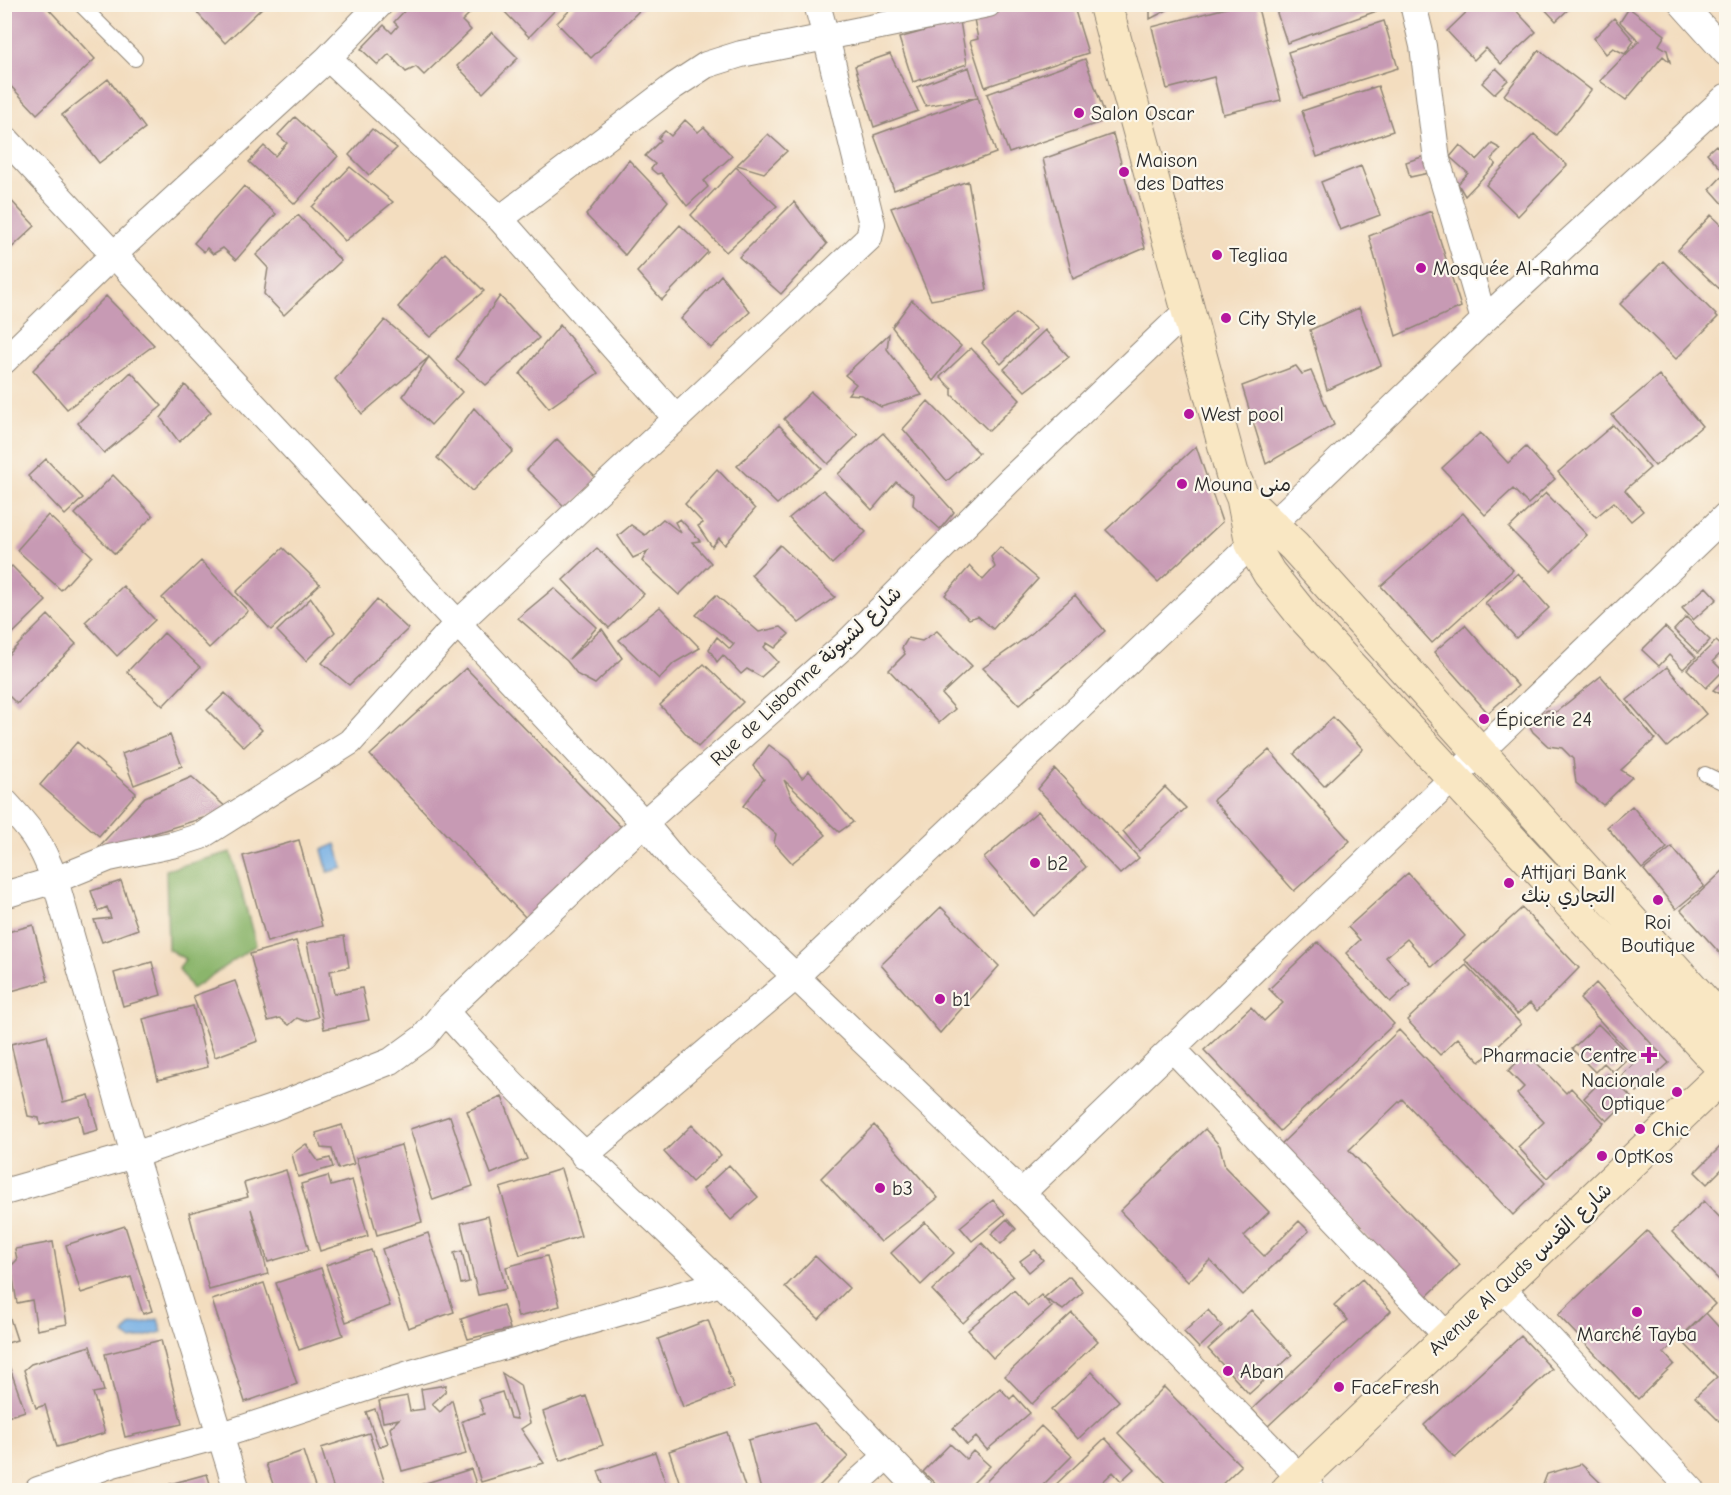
<svg xmlns="http://www.w3.org/2000/svg" width="1731" height="1495" viewBox="0 0 1731 1495" font-family="'Comic Neue','Playpen Sans Arabic',sans-serif">
<style>
.forest{fill:#8bb56c;stroke:#5b704c;stroke-width:1.5}
.water{fill:#73ade3;stroke:#4f6c87;stroke-width:1.5}
.building{fill:#c79ab4}
.lines{fill:none;stroke-linecap:round;stroke-linejoin:round}
.lane-casing{stroke:#8f8475;stroke-width:16}
.street-casing{stroke:#8f8475;stroke-width:28}
.secondary-casing{stroke:#8f8475;stroke-width:35}
.lane{stroke:#fff;stroke-width:14}
.street{stroke:#fff;stroke-width:26}
.secondary{stroke:#f9e7c3;stroke-width:33}
.poi-dot{fill:#b5179e;stroke:#fbf7ec;stroke-width:2}
.labels{text-anchor:middle;dominant-baseline:central;stroke-width:4.5;stroke-linejoin:round;paint-order:stroke}
.poi-label{font-size:20px;fill:#2b2b2b;stroke:#fbf7ec;text-anchor:start}
.street-label{font-size:20px;fill:#2b2b2b;stroke:#fbf7ec}
</style>
<rect width="100%" height="100%" fill="#fbf7ec"/>
<filter id="ink" filterUnits="userSpaceOnUse"><feTurbulence type="fractalNoise" baseFrequency=".0167" numOctaves="2"/><feDisplacementMap in="SourceGraphic" scale="12" xChannelSelector="R" yChannelSelector="G"/><feConvolveMatrix kernelMatrix="1 2 1 2 8 2 1 2 1" color-interpolation-filters="sRGB"/></filter>
<filter id="wash" filterUnits="userSpaceOnUse"><feTurbulence type="fractalNoise" baseFrequency=".008" numOctaves="4" result="noise"/><feDisplacementMap in="SourceGraphic" scale="24" xChannelSelector="R" yChannelSelector="G"/><feGaussianBlur stdDeviation="1.35" result="paint"/><feColorMatrix in="noise" values="0 0 0 0 0 0 0 0 0 0 0 0 0 0 0 0 0 1.4 0 .05"/><feComposite in="paint" operator="in"/></filter>
<g filter="url(#wash)">
<rect width="100%" height="100%" fill="#f3ddbf"/>
<path class="forest" d="M231 852 256 945 192 989 179 969 185 959 168 949 166 870Z"/>
<path class="water" d="M336 844 343 868 328 872 322 850Z
M158 1319 162 1332 132 1340 124 1334 130 1326Z"/>
<g id="blocks">
<path class="building" d="M4 4H44L95 59 37 114 4 79Z
M189 4H262L264 6 225 43Z
M411 4 416 8 419 4H467L473 10 462 21 471 30 424 75 416 67 406 72 389 54 378 65 361 49 384 25 392 33 398 26 394 22Z
M509 4H561L529 37 503 10Z
M576 4H646L591 58 557 23Z
M1022 4H1073L1088 53 985 87 970 41 978 39 974 19Z
M1150 4H1168L1169 9 1150 19Z
M1242 4H1257L1281 100 1223 114 1214 77 1167 89 1152 27Z
M1274 4H1383L1385 8 1287 43Z
M1475 4H1510L1536 32 1501 64 1486 48 1474 60 1447 31Z
M1540 4H1574L1556 21Z
M1629 8 1665 35 1659 45 1667 50 1670 62 1663 56 1626 100 1600 81 1639 41 1620 22Z
M1614 18 1634 41 1625 54 1613 48 1606 54 1594 38Z
M960 21 967 64 913 82 899 38Z
M1384 21 1398 68 1303 98 1288 52Z
M492 32 518 58 483 93 457 66Z
M1539 50 1591 90 1556 135 1504 95Z
M890 54 918 111 874 127 855 66Z
M1085 59 1107 120 1009 153 987 94Z
M969 67 978 97 926 106 917 87Z
M1496 68 1508 80 1494 94 1482 83Z
M108 79 145 128 99 163 62 115Z
M1378 86 1393 131 1317 157 1302 111Z
M978 97 996 153 894 190 874 135Z
M295 117 338 156 295 204 249 162 264 146 275 156 287 143 278 135Z
M685 120 698 132 704 127 732 156 704 181 708 187 687 206 661 173 657 174 651 169 655 164 645 156 661 140 658 138 665 131 671 136Z
M372 129 397 148 369 175 349 155Z
M768 134 787 151 764 173 737 165Z
M1113 134 1145 248 1073 279 1043 159Z
M1534 134 1567 165 1518 216 1486 185Z
M1492 144 1501 149 1491 159 1496 164 1465 196 1458 184 1468 173 1450 157 1460 145 1477 160Z
M1716 145 1726 157V207L1710 189 1725 173 1707 153Z
M1425 156 1429 173 1410 177 1406 162Z
M629 160 668 201 625 255 586 215Z
M1361 166 1380 215 1340 230 1321 182Z
M350 167 393 202 345 241 312 207Z
M736 167 777 206 726 252 691 215Z
M968 181 987 290 931 300 891 208Z
M244 186 276 214 236 260 223 248 213 254 207 248 204 252 194 243Z
M4 193 35 226 4 255Z
M794 202 827 244 781 294 739 257Z
M1431 211 1461 307 1396 336 1369 236Z
M298 215 341 261 284 315 264 294 268 268 256 255Z
M1711 215 1726 229V295L1678 250Z
M680 225 708 252 662 300 637 272Z
M445 253 484 291 430 337 398 307Z
M1663 261 1718 317 1676 359 1620 304Z
M721 275 750 312 711 348 681 319Z
M106 296 154 345 67 409 33 370Z
M500 296 539 338 486 385 456 359Z
M912 300 961 346 933 381 892 327Z
M1359 308 1381 365 1327 390 1310 330Z
M1016 313 1036 329 1001 364 982 343Z
M385 320 429 357 362 414 335 379Z
M560 325 598 373 549 408 520 374Z
M1045 330 1069 357 1025 391 1004 369Z
M889 334 887 349 922 395 881 407 862 395 848 394 856 384 845 375Z
M971 348 1020 400 989 431 952 395V389L940 377Z
M429 357 462 392 431 425 403 396Z
M1296 366 1302 374 1311 371 1334 425 1266 464 1242 386Z
M131 372 162 406 104 453 78 423Z
M1659 375 1702 426 1655 466 1612 415Z
M185 385 211 412 179 442 161 418Z
M811 392 858 435 828 464 784 419Z
M928 401 979 453 947 481 903 429Z
M474 408 513 451 472 491 437 458Z
M779 425 821 468 777 504 737 466Z
M1613 425 1650 468 1625 490 1643 511 1631 521 1614 502 1596 517 1558 472Z
M883 433 954 512 940 529 913 505 914 495 896 482 872 510 838 474Z
M1480 433 1508 463 1526 447 1555 479 1528 504 1513 489 1485 515 1442 468Z
M557 439 598 480 568 510 527 470Z
M1196 446 1222 522 1158 582 1106 530Z
M46 459 83 498 65 515 28 476Z
M717 469 755 509 725 545 719 538 712 547 698 526 703 523 685 504Z
M113 475 153 516 115 554 75 514Z
M823 490 866 532 832 564 789 518Z
M1546 493 1587 535 1551 571 1509 528Z
M1463 513 1513 570 1432 643 1381 586Z
M48 515 92 556 61 590 17 550Z
M663 519 681 533 675 522 680 519 700 541 692 542 711 563 679 595 642 561 648 551 633 558 618 536 631 525 645 535Z
M780 545 835 597 799 623 751 575Z
M1000 547 1038 579 993 629 978 616 969 619 945 595 970 566 983 580 995 567 991 557Z
M283 548 320 584 271 630 236 592Z
M597 548 644 594 609 628 563 580Z
M201 561 248 611 209 648 162 598Z
M12 566 46 601 4 642V573Z
M1518 573 1549 608 1516 638 1485 603Z
M123 586 155 620 117 656 85 622Z
M1706 587 1717 599 1693 620 1682 608Z
M554 588 597 627 569 659 602 629 622 658 595 684 578 675 567 661 518 618Z
M716 595 759 632 781 627 789 634 775 648 767 643 764 647 778 662 761 677 747 669 741 674 723 655 717 662 709 649 717 637 730 649 734 644 696 615Z
M1075 595 1105 631 1019 705 983 668 1031 634Z
M311 598 335 632 306 661 277 631Z
M377 600 408 629 349 685 322 663Z
M660 607 700 648 674 663 659 679 619 640Z
M48 615 76 644 17 704 4 691V659Z
M1686 617 1710 640 1698 653 1674 630Z
M1726 617V645L1720 639Z
M1465 625 1518 686 1488 713 1434 652Z
M1665 627 1696 657 1683 669 1669 655 1659 666 1642 650Z
M937 631 972 666 942 694 955 709 939 723 889 670 905 654 902 648 908 638 922 641Z
M164 633 200 667 163 706 127 672Z
M1716 641 1725 649 1713 661 1723 671 1706 688 1687 669Z
M704 664 743 702 698 747 660 705Z
M1667 667 1706 714 1667 747 1627 700Z
M466 668 622 828 528 920 370 755Z
M1601 676 1655 739 1621 770 1632 777 1603 805 1576 783 1573 759 1562 748 1548 746 1533 732 1527 721 1548 710 1556 712Z
M1726 677V697L1713 690Z
M225 693 262 730 244 747 207 710Z
M1333 717 1363 749 1324 786 1294 754Z
M170 735 182 766 134 785 122 754Z
M77 742 136 793 99 836 40 785Z
M769 745 789 760 802 778 809 771 853 822 839 832 784 780 792 798 826 835 792 863 774 843 776 834 743 806 764 779 753 766Z
M1269 750 1350 841 1294 891 1213 800Z
M1055 769 1139 858 1120 874 1038 789Z
M192 777 229 810 94 852 145 797Z
M1165 787 1186 808 1139 851 1123 831Z
M1632 806 1667 848 1642 869 1607 827Z
M1038 811 1086 867 1034 916 984 858Z
M299 840 322 926 267 942 243 856Z
M1672 847 1704 886 1676 909 1644 870Z
M1726 868V960L1681 910Z
M1408 873 1465 936 1432 967 1407 939 1386 957 1410 984 1390 1002 1346 953 1360 940 1348 927Z
M121 881 138 929 102 942 94 920 111 918 107 907 98 911 91 891Z
M941 907 999 966 940 1033 881 965Z
M1522 908 1579 968 1537 1011 1530 1003 1517 1014 1465 960Z
M33 925 48 981 4 993V933Z
M344 936 349 967 330 971 334 994 362 988 369 1020 324 1029 307 943Z
M296 941 318 1017 305 1021 297 1018 289 1025 280 1018 268 1021 250 954Z
M1318 942 1394 1024 1280 1131 1204 1050 1251 1007 1264 1021 1283 1003 1269 989Z
M152 962 161 995 123 1006 114 973Z
M1466 965 1521 1024 1480 1062 1458 1038 1440 1055 1407 1020Z
M235 981 258 1041 215 1057 193 996Z
M1596 983 1669 1063 1637 1092 1622 1075 1637 1061 1580 999Z
M193 1006 208 1067 158 1080 143 1019Z
M1598 1024 1630 1056 1613 1072 1604 1063 1595 1072 1572 1049Z
M1399 1030 1545 1183 1513 1215 1402 1099 1349 1150 1460 1265 1425 1298 1279 1146Z
M47 1035 63 1102 89 1095 98 1130 83 1134 79 1115 40 1125 39 1118 28 1116 11 1044Z
M1527 1053 1566 1093 1571 1088 1604 1123 1547 1178 1518 1147 1544 1122 1517 1094 1524 1087 1508 1071Z
M1608 1074 1631 1097 1607 1121 1584 1098Z
M502 1097 527 1159 491 1174 467 1111Z
M450 1116 473 1186 433 1200 410 1129Z
M342 1125 354 1164 338 1169 332 1149 321 1148 316 1133Z
M692 1125 721 1155 692 1182 664 1152Z
M874 1125 938 1198 881 1242 821 1178Z
M1205 1129 1220 1146 1225 1167 1269 1212 1244 1236 1264 1256 1299 1221 1309 1231 1243 1295 1210 1260 1188 1282 1120 1211Z
M1726 1141V1165L1707 1184 1695 1172Z
M306 1144 318 1161 330 1158 333 1167 298 1177 292 1154Z
M401 1145 422 1222 377 1235 356 1158Z
M729 1165 758 1197 731 1220 703 1189Z
M561 1169 581 1236 520 1255 500 1188Z
M286 1170 309 1250 268 1262 251 1209 268 1274 209 1290 189 1213 248 1197 244 1183Z
M328 1176 331 1186 352 1180 368 1236 320 1251 301 1184Z
M993 1200 1005 1214 972 1241 960 1227Z
M1704 1201 1726 1224V1280L1723 1284 1672 1232Z
M488 1216 506 1289 478 1295 461 1223Z
M1007 1219 1016 1229 1001 1244 991 1234Z
M925 1222 954 1253 921 1285 891 1253Z
M125 1226 152 1311 143 1314 131 1277 81 1293 66 1245Z
M1647 1231 1715 1304 1664 1353 1674 1364 1638 1399 1558 1315Z
M428 1233 454 1312 408 1328 382 1249Z
M53 1242 67 1324 37 1330 32 1300 17 1303 11 1266 17 1260 15 1249Z
M982 1243 1013 1276 963 1323 932 1290Z
M371 1250 390 1306 346 1322 326 1265Z
M1035 1250 1043 1260 1029 1272 1020 1261Z
M462 1251 469 1282 461 1284 454 1253Z
M547 1256 560 1306 518 1317 506 1267Z
M815 1256 849 1288 819 1319 785 1287Z
M321 1268 343 1335 299 1350 276 1283Z
M1069 1276 1083 1292 1063 1310 1044 1298Z
M1362 1279 1391 1311 1268 1426 1252 1409 1348 1320 1334 1305Z
M264 1283 297 1384 245 1402 212 1300Z
M1014 1290 1028 1306 1041 1295 1052 1307 993 1358 968 1330Z
M4 1300 17 1340 4 1344Z
M503 1305 510 1329 468 1339 461 1319Z
M1208 1310 1222 1326 1199 1348 1184 1332Z
M1251 1310 1292 1355 1249 1394 1208 1349Z
M1072 1313 1098 1341 1032 1404 1005 1376Z
M1706 1313 1726 1335V1414L1719 1421 1695 1397 1717 1377 1680 1339Z
M708 1320 734 1388 683 1407 658 1339Z
M1521 1336 1552 1369 1455 1458 1424 1425Z
M161 1340 182 1424 125 1437 105 1354Z
M90 1346 104 1391 93 1393 105 1433 57 1447 45 1405 36 1408 24 1370 31 1364Z
M7 1360 25 1411 4 1418V1361Z
M1092 1372 1119 1401 1078 1439 1051 1410Z
M502 1373 520 1385 530 1423 521 1429 544 1463 481 1482 462 1421 484 1414 479 1399 502 1392 510 1418 517 1419Z
M446 1385 445 1392 432 1404 440 1412 452 1400 466 1454 402 1471 390 1428 399 1419 383 1422 379 1401 407 1396 410 1411 424 1409 421 1389Z
M1164 1387 1241 1466 1216 1490H1173L1118 1433Z
M1000 1388 1010 1399 1014 1395 1030 1413 987 1450 976 1437 967 1445 953 1428Z
M586 1396 603 1445 560 1461 543 1412Z
M375 1409 388 1443 379 1447 366 1412Z
M814 1423 848 1457 815 1490H761L748 1440Z
M1041 1426 1072 1456 1038 1490H978Z
M727 1432 746 1490H682L669 1451Z
M369 1433 387 1490H334L321 1448Z
M1105 1438 1134 1469 1121 1481 1113 1472 1094 1490H1050Z
M950 1444 966 1459 973 1451 990 1466 966 1490H942L923 1472Z
M303 1451 316 1490H275L266 1464Z
M655 1452 668 1490H605L598 1471Z
M1581 1464 1608 1490H1541L1547 1474Z
M471 1469 478 1490H404Z
M207 1474 212 1490H172L170 1484Z"/>
</g>
</g>
<g filter="url(#ink)">
<use href="#blocks" fill-opacity="0" stroke="#8f8475" stroke-width="1.5"/>
<g class="lines">
<defs>
<path id="lane" d="M80 4 135 59
M1705 774 1726 784"/>
<path id="street" d="M1413 4 1423 46 1437 160 1484 320
M1682 4 1726 53
M328 58 500 219 676 418
M4 137 644 823 678 864 1022 1193 1312 1490
M500 219 674 86 706 65 741 54 826 37 817 4
M4 361 113 255 328 58 380 4
M4 801C33 832 40 841 55 880L134 1155 237 1490
M4 895 55 880 109 858 176 844 201 836 350 742 456 625 869 238 872 224 826 37 988 4
M445 1011C530 1109 629 1193 722 1284 791 1351 854 1422 920 1490
M1172 1048 1448 1337
M584 1156 795 977 1252 544 1484 320 1726 97
M4 1192 134 1155 272 1108 391 1061 424 1037 445 1011 644 823 847 643 1010 480 1187 311
M1022 1193 1726 515
M1502 1288 1692 1490
M38 1490 113 1464 219 1436 412 1373 721 1283
M849 1490 887 1456"/>
<path id="secondary" d="M1105 4 1232 473 1243 498 1252 544 1269 573 1305 618 1726 1071
M1243 498 1294 546 1726 1026
M1288 1490 1726 1072"/>
</defs>
<use href="#lane" class="lane-casing"/>
<use href="#street" class="street-casing"/>
<use href="#secondary" class="secondary-casing"/>
<use href="#lane" class="lane"/>
<use href="#street" class="street"/>
<use href="#secondary" class="secondary"/>
</g>
</g>
<g class="poi-dot">
<circle cx="1079" cy="113" r="6"/>
<circle cx="1124" cy="172" r="6"/>
<circle cx="1217" cy="255" r="6"/>
<circle cx="1421" cy="268" r="6"/>
<circle cx="1226" cy="318" r="6"/>
<circle cx="1189" cy="414" r="6"/>
<circle cx="1182" cy="484" r="6"/>
<circle cx="1484" cy="719" r="6"/>
<circle cx="1035" cy="863" r="6"/>
<circle cx="1509" cy="883" r="6"/>
<circle cx="1658" cy="900" r="6"/>
<circle cx="940" cy="999" r="6"/>
<path d="M1646 1046h6v6h6v6h-6v6h-6v-6h-6v-6h6z"/>
<circle cx="1677" cy="1092" r="6"/>
<circle cx="1640" cy="1129" r="6"/>
<circle cx="1602" cy="1156" r="6"/>
<circle cx="880" cy="1188" r="6"/>
<circle cx="1637" cy="1312" r="6"/>
<circle cx="1228" cy="1371" r="6"/>
<circle cx="1339" cy="1387" r="6"/>
</g>
<g class="labels">
<g class="poi-label">
<text x="1091" y="113">Salon Oscar</text>
<text x="1136" y="160">Maison<tspan x="1136" dy="23">des Dattes</tspan></text>
<text x="1229" y="255">Tegliaa</text>
<text x="1433" y="268">Mosquée Al-Rahma</text>
<text x="1238" y="318">City Style</text>
<text x="1201" y="414">West pool</text>
<text x="1194" y="484">Mouna منى</text>
<text x="1496" y="719">Épicerie 24</text>
<text x="1047" y="863">b2</text>
<text x="1521" y="872">Attijari Bank<tspan x="1521" dy="23">التجاري بنك</tspan></text>
<text x="1658" y="922" text-anchor="middle">Roi<tspan x="1658" dy="23">Boutique</tspan></text>
<text x="952" y="999">b1</text>
<text x="1637" y="1055" text-anchor="end">Pharmacie Centre</text>
<text x="1665" y="1080" text-anchor="end">Nacionale<tspan x="1665" dy="23">Optique</tspan></text>
<text x="1652" y="1129">Chic</text>
<text x="1614" y="1156">OptKos</text>
<text x="892" y="1188">b3</text>
<text x="1637" y="1334" text-anchor="middle">Marché Tayba</text>
<text x="1240" y="1371">Aban</text>
<text x="1351" y="1387">FaceFresh</text>
</g>
<g class="street-label">
<text transform="translate(806 676) rotate(-43)">Rue de Lisbonne شارع لشبونة</text>
<text transform="translate(1520 1269) rotate(-43)">Avenue Al Quds شارع القدس</text>
</g>
</g>
<rect width="1731" height="1495" fill="none" stroke="#fbf7ec" stroke-width="24"/>
</svg>
